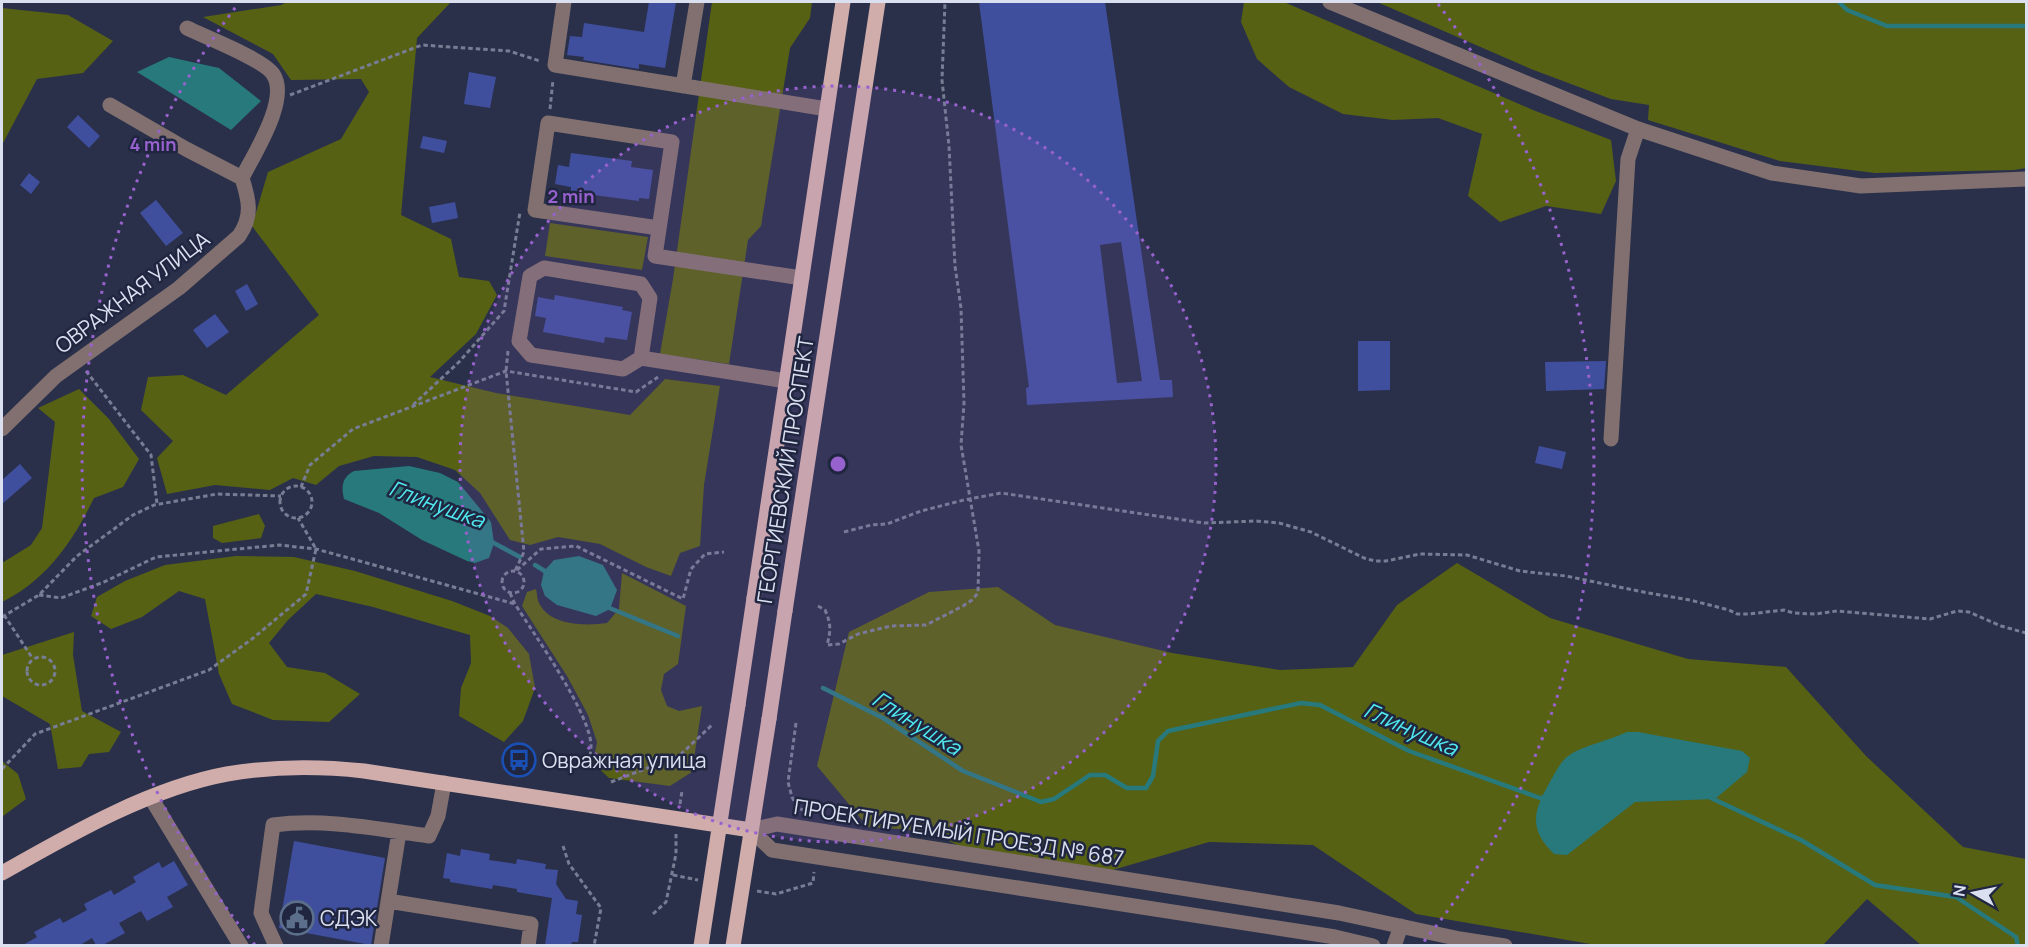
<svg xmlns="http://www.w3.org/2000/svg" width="2028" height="947" viewBox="0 0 2028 947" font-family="Manrope,sans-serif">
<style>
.green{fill:#576114}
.water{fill:#27797c}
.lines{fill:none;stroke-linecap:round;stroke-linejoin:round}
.stream{stroke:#27797c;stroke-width:4.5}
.building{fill:#404f9d;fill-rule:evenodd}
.path{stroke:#777d93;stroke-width:3;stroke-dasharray:4.5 3;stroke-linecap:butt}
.minor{stroke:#81706f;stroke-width:15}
.major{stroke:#d0adab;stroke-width:15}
.major-bridge{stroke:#d0adab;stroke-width:15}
.ring{fill:none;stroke:#9862ce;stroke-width:3;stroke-dasharray:3 6}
.labels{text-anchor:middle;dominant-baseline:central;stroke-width:5;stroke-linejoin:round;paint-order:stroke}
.street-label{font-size:21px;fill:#dbe0f1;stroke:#202640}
.poi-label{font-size:21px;fill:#dbe0f1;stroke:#202640;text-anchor:start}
.water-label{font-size:22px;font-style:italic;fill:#4fe8ee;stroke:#202640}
.centre{fill:#9862ce;stroke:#202640;stroke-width:3}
.ring-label{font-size:18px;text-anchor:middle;font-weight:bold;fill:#9862ce;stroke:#202640;stroke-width:5;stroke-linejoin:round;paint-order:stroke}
</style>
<rect width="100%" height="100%" fill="#2a304a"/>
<path class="green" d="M287 2H451L417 38 401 215 451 239 459 277 489 281 497 295 476 334 430 377 496 393 630 415 665 379 720 386 704 485 700 546 680 553 671 576 646 567 600 544 558 537 530 545 510 540 480 493 455 470 417 457 374 456 339 466 316 485 293 478 270 490 215 485 167 494 157 458 173 441 141 410 148 377 183 375 226 395 319 315 252 226 268 172 341 139 369 92 361 79 291 80 273 54 203 17 281 5Z
M712 2H812L810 18 790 48 761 226 748 240 729 364 660 354 673 279Z
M1244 2H1284L1533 110 1611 140 1616 181 1601 214 1546 206 1500 222 1468 196 1482 134 1438 118 1393 120 1343 114 1289 87 1257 59 1241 22Z
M1377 2H2026V168L2014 170 1875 173 1780 161 1648 120 1649 105 1611 99 1531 69Z
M2 8 68 15 113 41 83 73 37 79 2 145Z
M550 223 648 237 642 270 545 256Z
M79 389 109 419 139 459 123 487 94 498C73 541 47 580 2 602V563L31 545 42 528 55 422 38 408Z
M259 514 265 526 261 538 222 543 213 538V526Z
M236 556 294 557 355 571 452 601 490 616 508 628 529 654 535 688 523 721 504 742 459 716 461 688 471 663 470 635 373 607 316 594 288 620 269 643 287 667 325 673 360 694 329 722 273 720 232 704 219 674 205 599 179 591 142 617 111 629 91 616 97 597 125 581 165 565Z
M1457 563 1550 618 1688 659 1786 667 1866 756 1963 847 2026 859V945H1921L1867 899 1823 945H1596L1416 914 1313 845 1209 842 1109 871 967 850 929 831 868 827 817 766 849 632 929 592 998 587 1055 625 1172 653 1280 670 1353 667 1397 605Z
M622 573 686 606 678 664 664 674 661 690 667 706 679 711 702 706 692 772 670 786 609 778 593 763 597 742 588 715 567 676 522 606 527 592 536 589C537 593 537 599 539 603 550 626 586 626 607 623L619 609Z
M74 632 73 655 82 711 121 732 109 752 89 754 81 767 58 769 50 724 2 696V655Z
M2 761 18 774 26 799 3 816Z"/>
<path class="water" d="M169 57 219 68 261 101 231 130 137 72Z
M409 466 440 473 458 482 491 522 494 543 489 558 475 563 467 561 422 540 379 513 344 499C341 487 342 477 354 471Z
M579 556 603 565 617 590 610 609 596 616 557 605 545 596 541 585 544 571 554 560Z
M1627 732H1638L1742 751 1750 758 1747 772 1715 799 1635 802 1567 855 1554 854C1527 827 1534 810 1551 780 1557 770 1561 760 1571 754 1585 745 1611 740 1627 732Z"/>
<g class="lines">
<path class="stream" d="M1839 2 1847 10 1887 26H2026
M490 541 520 557
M535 565 548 573
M607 607 678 636
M823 688 883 718 963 771 1041 802 1054 799 1090 775H1105L1127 788H1146L1153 776 1158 741 1168 731 1301 703 1320 705 1409 751 1540 798 1546 797
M1711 798 1801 840 1875 885 1956 897 2016 937 2018 946"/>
</g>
<path class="building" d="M649 2H676L665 68 639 64V69L583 60 584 57 567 55 570 36 582 37 584 23 644 32Z
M979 2H1105L1160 380H1172L1173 397 1027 405 1026 388 1029 387ZM1121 242 1142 381 1117 383 1100 245Z
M469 72 496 77 490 108 464 104Z
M78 115 100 136 89 148 67 127Z
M423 136 447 141 444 153 420 148Z
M571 153 632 161 631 167 653 170 649 199 639 198V201L571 192V187L555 184 558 165 569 167Z
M29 173 40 182 31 194 20 185Z
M156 200 183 233 166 246 140 213Z
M455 202 458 218 432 223 429 207Z
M247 284 258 304 246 311 235 291Z
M555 295 623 307 622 310 632 312 627 340 605 337 604 343 543 332 546 318 535 316 538 297 554 300Z
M215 314 229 332 207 348 193 330Z
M1358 341H1390V390L1358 391Z
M1606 361 1604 389 1546 391 1545 362Z
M1539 446 1566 452 1562 469 1535 463Z
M20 464 32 478 2 504V480Z
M294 841 385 858 371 945 279 928Z
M461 849 490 854 489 860 516 864 517 859 546 864 545 869 558 870 556 884 566 899 578 901 576 914 582 915 578 942H572L571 945H545L552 898 517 892V889L493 885 492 889 450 882V879L443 878 447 853 460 856Z
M174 861 188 885 167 897 173 907 147 921 141 911 119 923 125 933 103 945H96L92 938 80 945H23L37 937 34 932 60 918 63 923 87 910 84 904 111 890 114 895 136 882 133 877 159 862 162 868Z"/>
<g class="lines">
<path class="path" d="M290 95 422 45 509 51 540 61
M550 109 553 80
M508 351 506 371 524 552 515 571
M86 371 151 455 157 504
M413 405 459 362 504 311 520 212
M280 502a16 16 0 1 1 32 0a16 16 0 1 1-32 0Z
M301 487 310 465 353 429 506 371 636 392 658 377
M844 532 871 525 887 524 921 511 964 500 1001 493 1204 523 1256 521 1279 523 1311 532 1364 558 1375 561H1386L1420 554 1467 555 1520 571 1566 576 1648 593 1690 600 1729 610 1737 614H1749L1784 610 1793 613 1815 614 1837 611 1930 619 1957 611 1969 612 2001 626 2026 633
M517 570 541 549 576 546 683 599 691 569 705 554 724 552
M502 582a11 11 0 1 1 22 0a11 11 0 1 1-22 0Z
M510 593 515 604C533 633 592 715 591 747 591 753 589 759 588 765
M39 595 61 598 104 582 156 557 279 545 316 549 515 604
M818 606 825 610C831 623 831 631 827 645L839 644 858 634 891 626 926 625 963 606 972 600 978 593 979 551 961 445 964 403 961 308 955 266 949 146 942 80 945 2
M4 615 33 659
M2 617 39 595 77 556 133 515 154 505 217 494 281 496
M27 671a14 14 0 1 1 28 0a14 14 0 1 1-28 0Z
M796 723 788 782 792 797 798 808 811 813
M2 769 35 734 209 670 252 639 306 594 316 549 298 518
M611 782 679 756 713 724
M680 804 682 791
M563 846 569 864 601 908 594 946
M673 875 698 880
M757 891 776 894 813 883 814 872
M653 914 666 902 676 854V834"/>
<path class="minor" d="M564 2 555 65 827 109
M1330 2 1638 129 1772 173 1861 186 2026 179
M187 28C205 37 263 59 273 74 290 99 254 154 242 178
M683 86 697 2
M659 228 535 210 548 123 672 142 655 256 802 278
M641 358 650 298 641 284 544 268 530 276 519 341 531 355 623 369 641 358 786 381
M2 429 56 376 179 288 239 236C253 216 249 200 242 178L186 149 110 105
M1611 439 1628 159 1638 129
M151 798 241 946
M751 830 777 824 1339 913 1460 939 1505 946
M751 830 772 850 1335 937 1373 946
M388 901 531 924 528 946
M276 946 261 913 273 825C325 818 377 829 429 836L438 816 444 783
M381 946 399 832
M1394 946 1401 926"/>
<path class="major" d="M754 598 843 2
M785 611 878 2
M2 873C69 835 150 788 227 774 273 766 318 766 364 771L751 830
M701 946 738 705
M733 946 769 719"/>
<path class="major-bridge" d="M738 705 754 598
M769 719 785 611"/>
</g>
<circle cx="838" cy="464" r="378" fill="#9862ce" fill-opacity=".12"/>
<g class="ring">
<circle cx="838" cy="464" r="378"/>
<path d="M255 945A756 756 0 0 1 238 4M1438 4A756 756 0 0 1 1421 945"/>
</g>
<defs>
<symbol id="bus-ring" viewBox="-11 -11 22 22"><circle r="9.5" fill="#202640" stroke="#1a4fb4" stroke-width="1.5"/><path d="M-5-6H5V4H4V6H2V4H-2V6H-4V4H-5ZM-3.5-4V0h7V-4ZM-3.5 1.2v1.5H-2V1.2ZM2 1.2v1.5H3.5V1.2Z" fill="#1a4fb4"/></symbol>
<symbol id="civic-ring" viewBox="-11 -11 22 22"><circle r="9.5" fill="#202640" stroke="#5c6f8a" stroke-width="1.5"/><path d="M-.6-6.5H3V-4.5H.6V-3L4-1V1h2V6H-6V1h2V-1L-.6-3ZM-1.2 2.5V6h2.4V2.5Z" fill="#5c6f8a"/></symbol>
</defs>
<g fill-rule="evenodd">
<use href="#bus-ring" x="500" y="741" width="38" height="38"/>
<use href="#civic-ring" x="278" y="899" width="38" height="38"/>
</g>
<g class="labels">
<g class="street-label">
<text transform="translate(132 292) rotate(-37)">ОВРАЖНАЯ УЛИЦА</text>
<text transform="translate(785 470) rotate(-81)">ГЕОРГИЕВСКИЙ ПРОСПЕКТ</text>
<text transform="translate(959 832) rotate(9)">ПРОЕКТИРУЕМЫЙ ПРОЕЗД № 687</text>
</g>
<g class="poi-label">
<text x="542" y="760">Овражная улица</text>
<text x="320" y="918">СДЭК</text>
</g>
<g class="water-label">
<text transform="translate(437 504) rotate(20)">Глинушка</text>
<text transform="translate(917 723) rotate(32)">Глинушка</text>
<text transform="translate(1411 729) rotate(24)">Глинушка</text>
</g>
</g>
<circle cx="838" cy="464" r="9" class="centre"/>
<g class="ring-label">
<text x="153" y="151">4 min</text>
<text x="571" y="203">2 min</text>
</g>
<rect width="2028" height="947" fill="none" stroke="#dbe0f1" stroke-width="6"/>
<g transform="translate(1974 893) rotate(279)" stroke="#202640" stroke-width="4.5" paint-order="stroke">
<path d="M0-4.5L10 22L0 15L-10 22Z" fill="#dbe0f1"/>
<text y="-9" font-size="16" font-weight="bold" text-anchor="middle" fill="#dbe0f1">N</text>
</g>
</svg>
